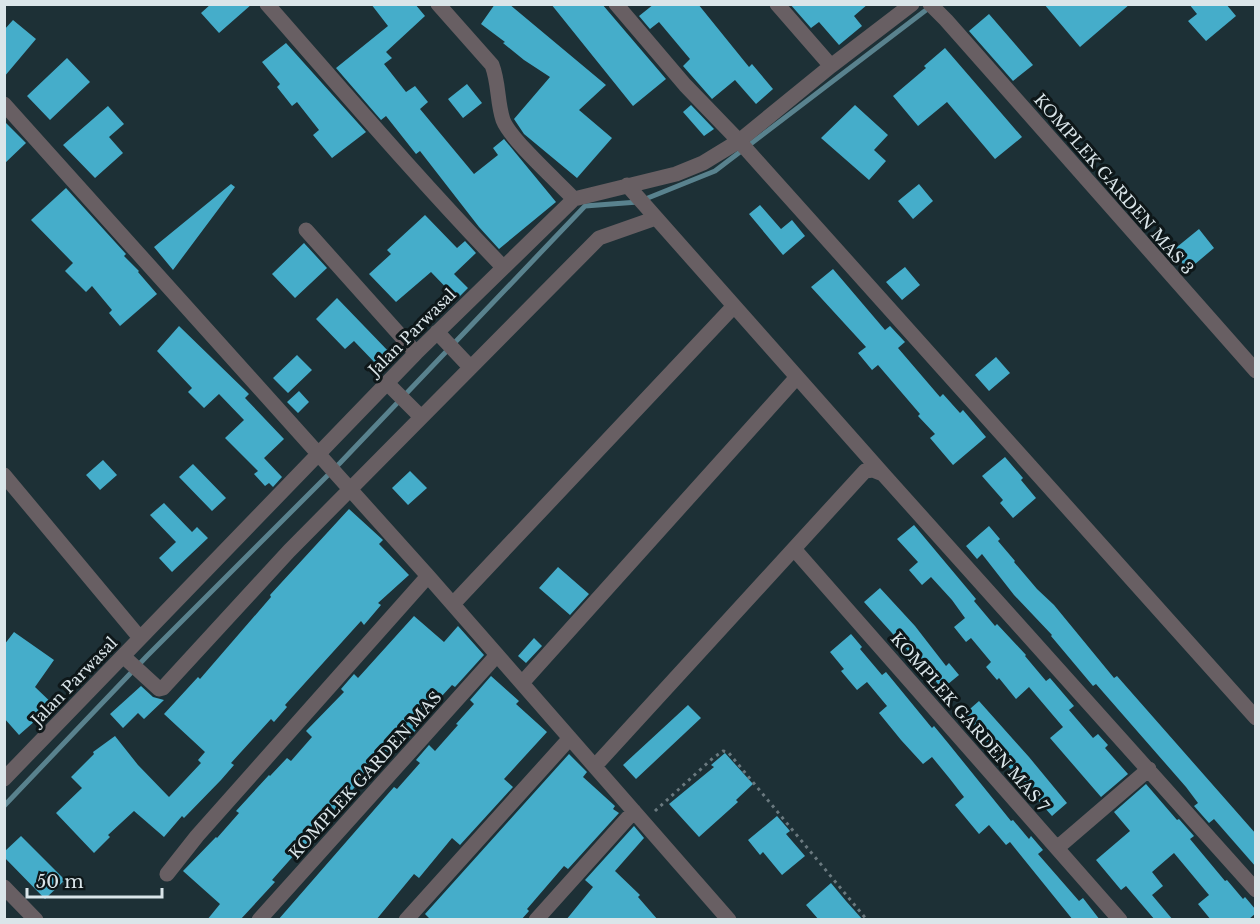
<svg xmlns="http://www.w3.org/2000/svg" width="1260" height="924" viewBox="0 0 1260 924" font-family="'Libre Baskerville',serif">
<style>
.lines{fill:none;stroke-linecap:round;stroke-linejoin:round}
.stream{stroke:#59828e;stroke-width:5}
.building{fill:#45adca}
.path{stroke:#6a797f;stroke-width:3;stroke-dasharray:3 4.5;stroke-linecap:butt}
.street{stroke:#685f63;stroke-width:15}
.labels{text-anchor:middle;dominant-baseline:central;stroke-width:6;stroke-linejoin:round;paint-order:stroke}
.street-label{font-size:16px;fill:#dae5e9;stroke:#0e1719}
</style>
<rect width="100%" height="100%" fill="#1d3036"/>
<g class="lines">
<path class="stream" d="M4 806 147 656 340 463 585 206 638 202 715 171 930 7"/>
</g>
<path class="building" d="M211 4H252L219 33 201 13Z
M371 4H415L425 16 386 52 392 58 384 64 406 92 415 86 428 102 420 109 474 174 498 155 493 148 504 139 556 202 499 249 479 227 420 151 416 154 386 116 381 120 336 68 388 26Z
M495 4H509L606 85 579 110 612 138 577 178 524 134 514 119 550 77 524 60 503 43 505 42 481 24Z
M551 4H602L666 79 633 106Z
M654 4H698L749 67 752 64 773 89 756 104 735 80 712 99 683 66 690 59 659 22 650 29 639 16Z
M790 4H868L854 16 862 26 839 45 819 22 811 28Z
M1044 4H1130L1080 47Z
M1189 4H1226L1236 16 1206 41 1188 21 1197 14Z
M989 14 1033 65 1013 81 969 31Z
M13 20 36 39 4 77V30Z
M286 43 366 132 332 158 313 135 319 130 297 102 292 106 277 87 280 84 262 62Z
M945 48 1022 137 995 159 947 102 918 126 893 96 926 68 924 66Z
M67 58 90 82 50 120 27 96Z
M467 84 482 103 463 118 448 99Z
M691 105 714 129 704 136 683 112Z
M855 105 888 135 874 150 886 161 869 180 821 138Z
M108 106 124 124 109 137 123 153 95 178 63 145Z
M4 121 26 143 4 164Z
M231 184 235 187 173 270 154 247Z
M919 184 933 201 913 219 898 201Z
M66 188 126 254 124 256 139 271 138 272 157 294 120 326 109 313 112 310 92 286 86 292 65 271 73 263 31 220Z
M760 205 781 229 792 220 805 236 783 255 749 214Z
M425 215 457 248 465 241 476 253 454 274 468 288 457 299 431 272 396 302 369 274 391 254 387 250Z
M1199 229 1214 248 1188 270 1172 251Z
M304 243 327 268 295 298 272 274Z
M905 267 920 285 902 300 886 282Z
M833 269 885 330 890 326 905 342 898 348 940 397 943 394 960 413 963 410 986 437 953 465 930 438 935 434 918 416 920 414 878 365 872 370 858 353 866 347 811 287Z
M337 298 391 354 379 367 354 341 345 349 316 319Z
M179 326 249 394 245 398 284 439 264 458 282 477 273 487 269 483 265 486 254 474 258 471 225 438 244 420 219 394 204 408 188 392 192 388 157 351Z
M297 355 312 370 288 393 273 378Z
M996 357 1010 373 989 391 975 375Z
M299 391 309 402 298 413 287 402Z
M1005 457 1023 478 1021 480 1036 498 1013 518 1000 503 1003 500 982 476Z
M103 460 117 475 100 490 86 475Z
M193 464 226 498 212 511 179 477Z
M410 471 427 488 408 505 392 488Z
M164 503 192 532 197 527 208 538 172 572 159 558 176 542 150 515Z
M349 509 383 540 379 544 409 575 378 603 381 605 364 625 361 621 285 705 287 707 274 722 271 719 231 763 234 765 221 780 184 818 182 816 164 837 134 811 108 835 110 837 94 853 56 813 82 788 71 777 94 754 93 752 115 736 138 765 169 797 201 763 198 760 205 752 164 714 198 677 200 679 271 597 270 595Z
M914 525 976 599 974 601 995 626 997 624 1026 655 1025 656 1046 681 1050 678 1074 706 1069 710 1093 738 1098 734 1108 745 1105 748 1128 774 1101 797 1050 738 1063 727 1029 687 1016 699 999 678 997 680 986 667 991 662 971 638 966 642 954 627 965 618 952 600 931 577 922 585 909 570 918 562 897 539Z
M989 526 1000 539 998 541 1015 561 1014 562 1037 589 1054 605 1114 678 1117 676 1256 834V867L1214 819 1209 823 1194 806 1198 803 1186 787 1096 684 1093 686 1051 636 1052 635 1014 595 982 554 977 559 966 546Z
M558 567 589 594 570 615 539 588Z
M880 588 915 626 946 666 949 663 959 675 942 689 930 674 927 676 917 664 919 663 864 602Z
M414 616 444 642 458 626 484 655 455 687 452 685 419 721 422 723 401 747 397 743 389 753 386 751 335 810 330 806 306 833 312 839 297 855 296 853 272 880 275 882 240 920H207L220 904 183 871 216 837 217 838 239 813 236 811 269 775 270 776 287 758 291 761 312 737 306 731 344 692 341 689 354 674 358 678Z
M14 632 54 660 35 687 58 709 48 719 43 714 19 735 4 718V645Z
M851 634 862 647 860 649 882 675 886 672 932 728 934 726 948 743 1011 821 1013 820 1029 839 1031 836 1043 850 1038 854 1079 901 1083 898 1100 920H1073L1010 842 1006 845 989 825 979 834 955 805 964 797 950 779 932 757 923 764 901 740 879 713 887 706 867 682 857 690 841 671 844 669 830 652Z
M534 638 542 646 526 663 518 656Z
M491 676 519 701 516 704 547 732 504 779 513 787 460 845 452 838 419 878 414 874 376 920H278L394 787 397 789 420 763 416 760 429 745 435 751 458 725 456 724 474 704 470 700Z
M141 686 153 697 164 700 144 719 138 713 123 728 110 714Z
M979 701 1029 757 1067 803 1052 816 963 715Z
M688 705 701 718 636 779 623 765Z
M725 753 753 784 736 800 738 802 699 837 669 804 714 767 711 765Z
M569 754 587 772 583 777 615 806 613 809 619 813 568 869 564 866 527 909 529 911 521 920H431L425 914Z
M1146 784 1177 820 1179 819 1194 836 1190 839 1225 881 1227 880 1243 899 1245 897 1256 910V913L1248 920H1211L1198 904 1209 895 1174 853 1152 872 1163 886 1152 895 1173 920H1155L1126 886 1121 890 1096 860 1130 831 1114 812Z
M777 816 790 831 786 834 805 856 782 875 763 852 760 855 748 840Z
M634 826 644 838 615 871 640 895 638 897 658 920H566L593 887 585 880Z
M21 836 65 880 45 899 4 857V852Z
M831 883 846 901 863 920H819L806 905Z"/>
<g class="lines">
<path class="path" d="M655 811 713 758 723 751 728 752 867 920"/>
<path class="street" d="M267 4C345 93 421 182 503 267
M438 4 492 65C499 83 497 102 503 120 510 139 558 182 574 199
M616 4 685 85 739 141 1256 718
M777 4 831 66
M930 4 946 20 1256 371
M4 104 428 576 729 920
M627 185 883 474
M306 230 416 353
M437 332 470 367
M387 383 421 417
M4 475 140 638
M794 549 1120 920
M453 604 734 306
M123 656 159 689 163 688 289 551 599 238 656 218
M522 683 797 377
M595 766 865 471 873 470 883 474 1256 890
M4 779 416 353 574 199 676 174 703 163 739 141 831 66 912 4
M1057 848 1149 769
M167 874 197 836 428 576
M4 887 36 920
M259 920 497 655
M406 920 570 738
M536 920 634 811"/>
</g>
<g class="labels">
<g class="street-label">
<text transform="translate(1114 184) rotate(49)">KOMPLEK GARDEN MAS 3</text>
<text transform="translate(412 332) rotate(-45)">Jalan Parwasal</text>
<text transform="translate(74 681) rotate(-46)">Jalan Parwasal</text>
<text transform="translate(970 722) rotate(49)">KOMPLEK GARDEN MAS 7</text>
<text transform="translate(365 775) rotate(-48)">KOMPLEK GARDEN MAS</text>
</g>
</g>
<rect width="1260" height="924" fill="none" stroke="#dae5e9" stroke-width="12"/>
<path d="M27 888v9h135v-9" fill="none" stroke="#dae5e9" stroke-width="3"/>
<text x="36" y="888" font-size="18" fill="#dae5e9" stroke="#0e1719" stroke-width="4.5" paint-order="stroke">50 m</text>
</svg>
